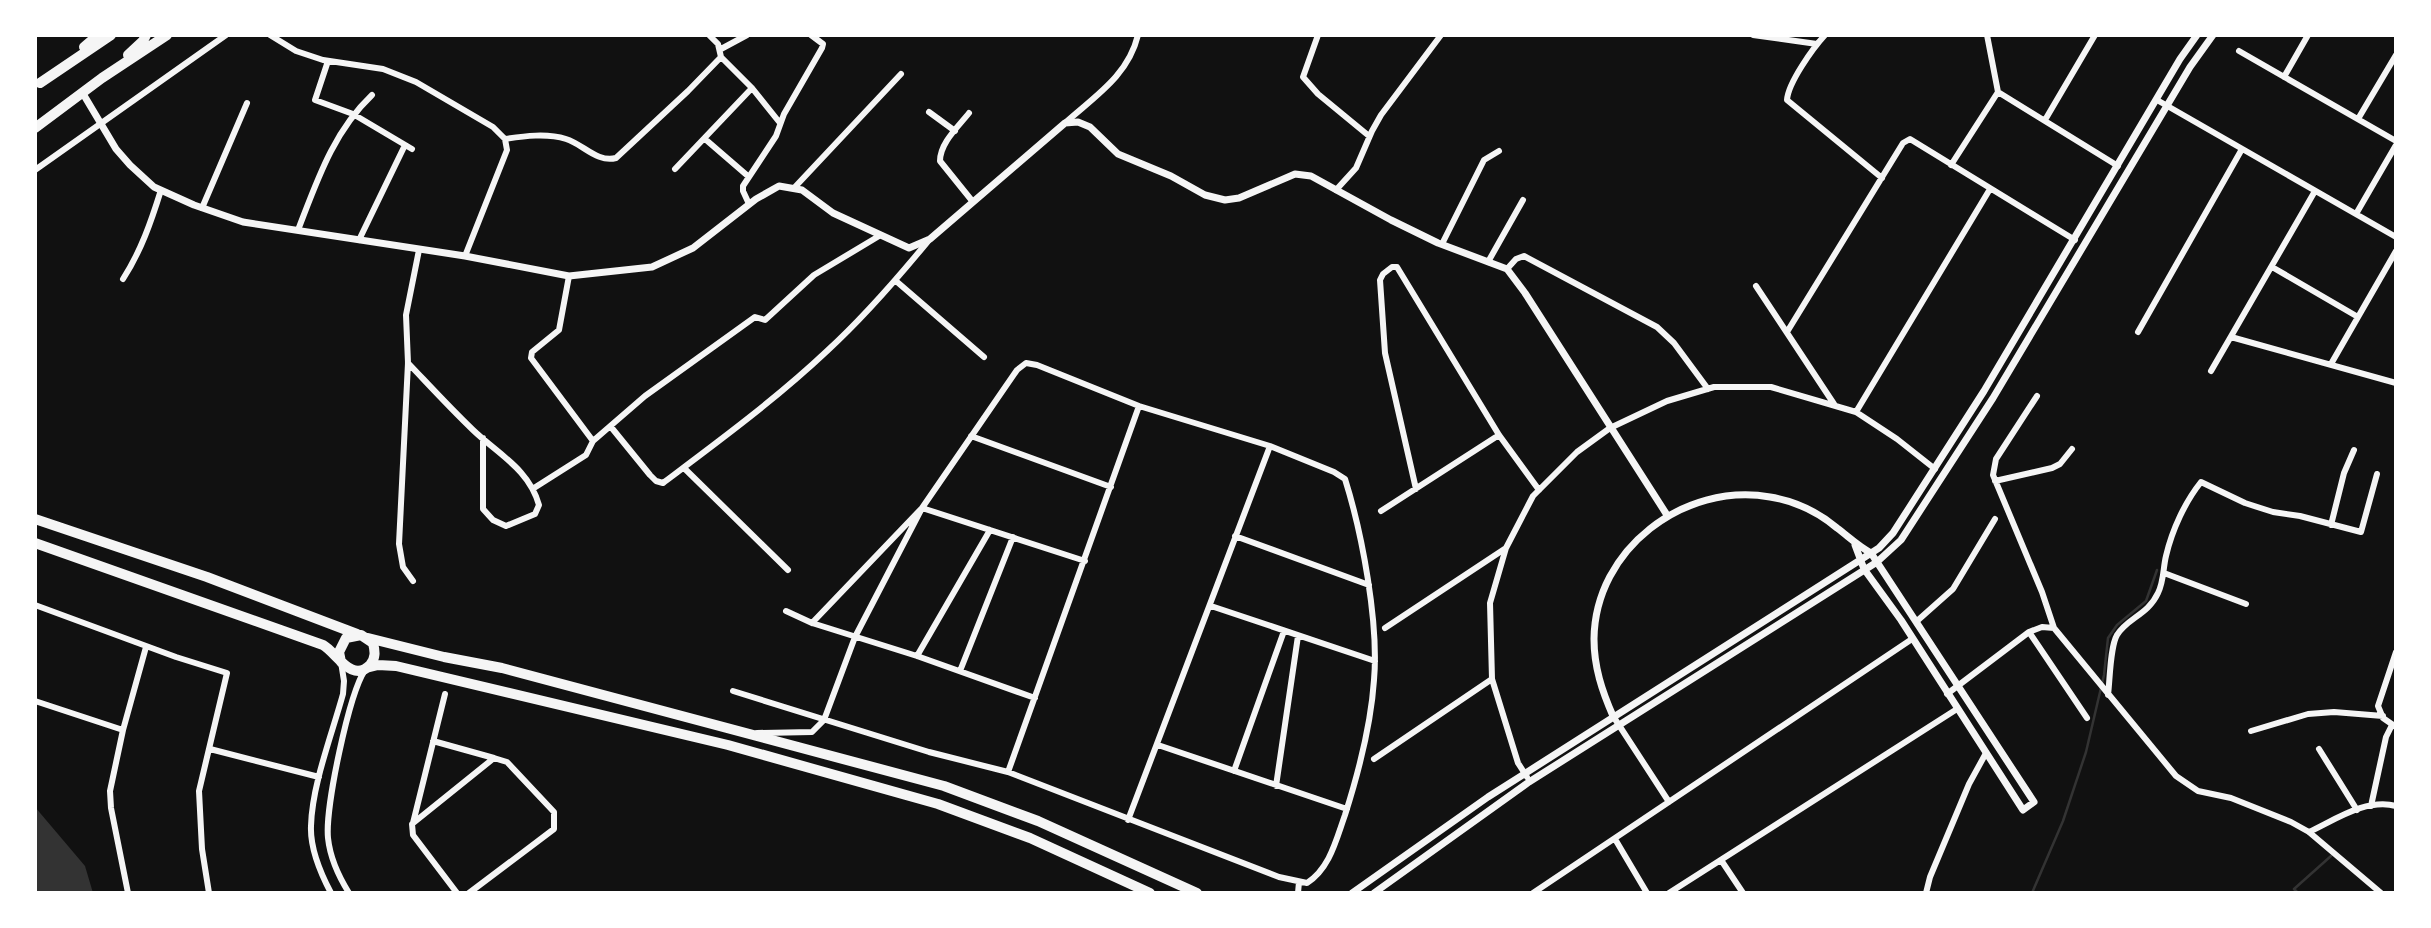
<svg xmlns="http://www.w3.org/2000/svg" width="2431" height="928" viewBox="0 0 2431 928" font-family="Jost,sans-serif">
<style>
.water{fill:#333}
.lines{fill:none;stroke-linecap:round;stroke-linejoin:round}
.stream{stroke:#333;stroke-width:2.5}
.minor{stroke:#f5f5f5;stroke-width:6}
.tertiary{stroke:#f5f5f5;stroke-width:7}
.primary{stroke:#f5f5f5;stroke-width:10}
.trunk{stroke:#f5f5f5;stroke-width:10}
</style>
<rect width="100%" height="100%" fill="#111"/>
<path class="water" d="M35 807 85 866 93 893H35Z"/>
<g class="lines">
<path class="stream" d="M2032 893 2063 821 2086 752 2104 675 2108 638 2117 625 2146 601 2157 570
M2298 893 2294 889 2331 856"/>
<path class="minor" d="M270 35 296 51 323 60 383 69 416 82 493 127 505 139 507 150 465 256
M709 35 718 44 721 57 752 88
M1318 35 1303 77 1318 94 1369 136
M1753 35 1817 44
M1825 35C1813 48 1788 83 1787 100L1882 178
M1987 35 1998 92
M721 49 747 35
M2239 51 2396 141
M328 61 315 100 353 114 412 149
M2284 77 2308 35
M1998 92 2118 166
M2157 100 2396 237
M929 112 955 131
M969 113C958 127 940 143 940 161L973 202
M2358 119 2396 55
M2045 120 2095 35
M1065 123C1095 96 1128 76 1138 35
M505 139C524 136 547 133 566 139 583 144 597 163 616 158L688 91 721 57
M705 139 749 177
M1951 165 1998 92
M675 169 752 88 780 123
M35 170 226 35
M794 188 901 74
M1336 190 1356 168 1372 131 1381 115 1441 35
M749 204 743 191V186L776 136 784 114 822 48 823 44 811 35
M202 208 247 103
M2356 214 2396 145
M298 230C317 181 333 132 372 95
M359 240 405 145
M1442 244 1484 160 1499 151
M1488 262 1523 200
M2272 267 2358 317
M1507 269 1516 259 1524 256 1657 327 1674 343 1708 389
M569 276 559 330 532 352 531 358 593 441
M123 279C141 251 151 222 161 190
M896 281 984 357
M1756 286 1834 404
M1787 332 1903 143 1910 139 2075 240
M2138 332 2242 149
M2231 337 2396 383
M408 363C429 385 450 408 473 430 498 454 529 469 539 505L535 514 506 526 493 520 483 509V438
M2331 364 2396 251
M2211 371 2315 191
M2037 396 1996 459 1993 475 2042 592 2054 628 2176 776 2198 791 2231 798 2291 822 2309 832 2381 893
M1856 412 1990 189
M611 427 650 475 656 481 663 483C719 441 776 399 827 351 864 317 897 279 929 240
M971 436 1111 487
M684 468 788 570
M1995 481 2052 468 2060 464 2072 449
M534 488 586 455 593 441 645 396 755 317 765 320 814 275 879 236
M1416 489 1385 353 1380 280 1383 274 1392 267H1397L1499 435 1539 490
M1381 511 1499 435
M2331 525 2344 473 2354 450
M1235 536 1369 585
M2164 573 2246 604
M413 581 403 567 399 544 408 363 406 315 419 250
M35 605 176 657 227 673 199 791 202 849 209 893
M1211 606 1375 661
M786 611 812 623 917 656 1035 698
M1917 621 1953 589 1995 519
M812 623 922 508 1085 561
M1385 628 1506 548
M2029 632 2087 718
M2396 652 2378 706 2383 718 2396 727
M917 656 990 530
M960 671 1013 537
M733 691 929 752 1008 772 1279 877 1307 883C1330 868 1336 840 1345 815 1359 771 1371 725 1374 680 1379 623 1362 533 1345 479L1334 472 1270 446 1139 406 1037 365 1026 363 1017 370 922 508 855 637 824 720 812 732 757 733
M1947 694 2029 632 2042 627 2054 628
M2108 695C2110 680 2110 647 2117 635 2127 618 2148 615 2158 593 2164 581 2163 568 2166 556 2172 530 2185 502 2201 482L2245 503 2273 512 2300 516 2361 532 2377 474
M35 701 123 730
M1613 716 1669 802
M2251 731 2308 714 2334 712 2383 716
M433 741 494 758
M1158 745 1347 809
M210 749 319 777
M2319 749 2357 810
M1374 759 1492 679
M1234 771 1284 631
M1008 772 1139 406
M1527 777 1518 763 1492 679 1490 603 1506 548 1533 496 1577 452 1610 428 1667 401 1714 387H1771L1856 412 1897 439 1935 469
M1276 786 1298 636
M2371 806 2386 737 2392 725
M1128 820 1270 446
M413 823 445 694
M2309 832C2335 820 2366 798 2396 806
M1615 839 1647 893
M1721 860 1743 893
M128 893 111 808 110 791 123 730 146 647
M331 893C321 874 310 848 311 826 312 785 332 734 343 694L344 681 341 662
M349 893C339 877 330 857 328 838 325 808 349 694 365 670
M457 893 413 835 412 824 494 758 507 762 554 812V829L469 893
M1298 893 1299 882
M1533 893 1912 639
M1669 893 1957 709
M1926 893 1930 877 1969 784 1986 753"/>
<path class="tertiary" d="M82 92 116 149 130 165 154 187 194 205 243 222 465 256 569 276 652 267 693 248 756 199 779 186 802 190 833 213 909 248 930 239 1065 123 1078 122 1090 127 1118 154 1171 176 1205 195 1225 200 1239 198 1295 174 1311 176 1391 220 1438 243 1507 269 1525 293 1667 515
M1613 716C1602 691 1594 667 1594 639 1595 549 1684 482 1770 497 1795 501 1818 512 1837 528 1849 537 1858 546 1871 553L2034 802 2023 810 1901 620 1864 569 1855 545
M1352 893 1488 797 1879 548 1893 533 1984 391 2180 59 2197 35
M1374 893 1529 782 1877 562 1901 540 1993 398 2190 67 2213 35"/>
<path class="primary" d="M35 519 207 577 357 634
M35 543 323 645C336 652 352 684 370 665 376 658 375 651 373 643L361 635 346 638 339 652 341 662
M368 638 444 657 502 668 944 786 1038 821 1197 893
M366 668 378 665 396 666 728 745 938 804 1030 838 1150 893"/>
<path class="trunk" d="M84 47 98 35
M128 55 143 41 146 35
M40 83 111 35
M35 128 102 78 167 35"/>
</g>
<rect width="2431" height="928" fill="none" stroke="#ffffff" stroke-width="74"/>
</svg>
